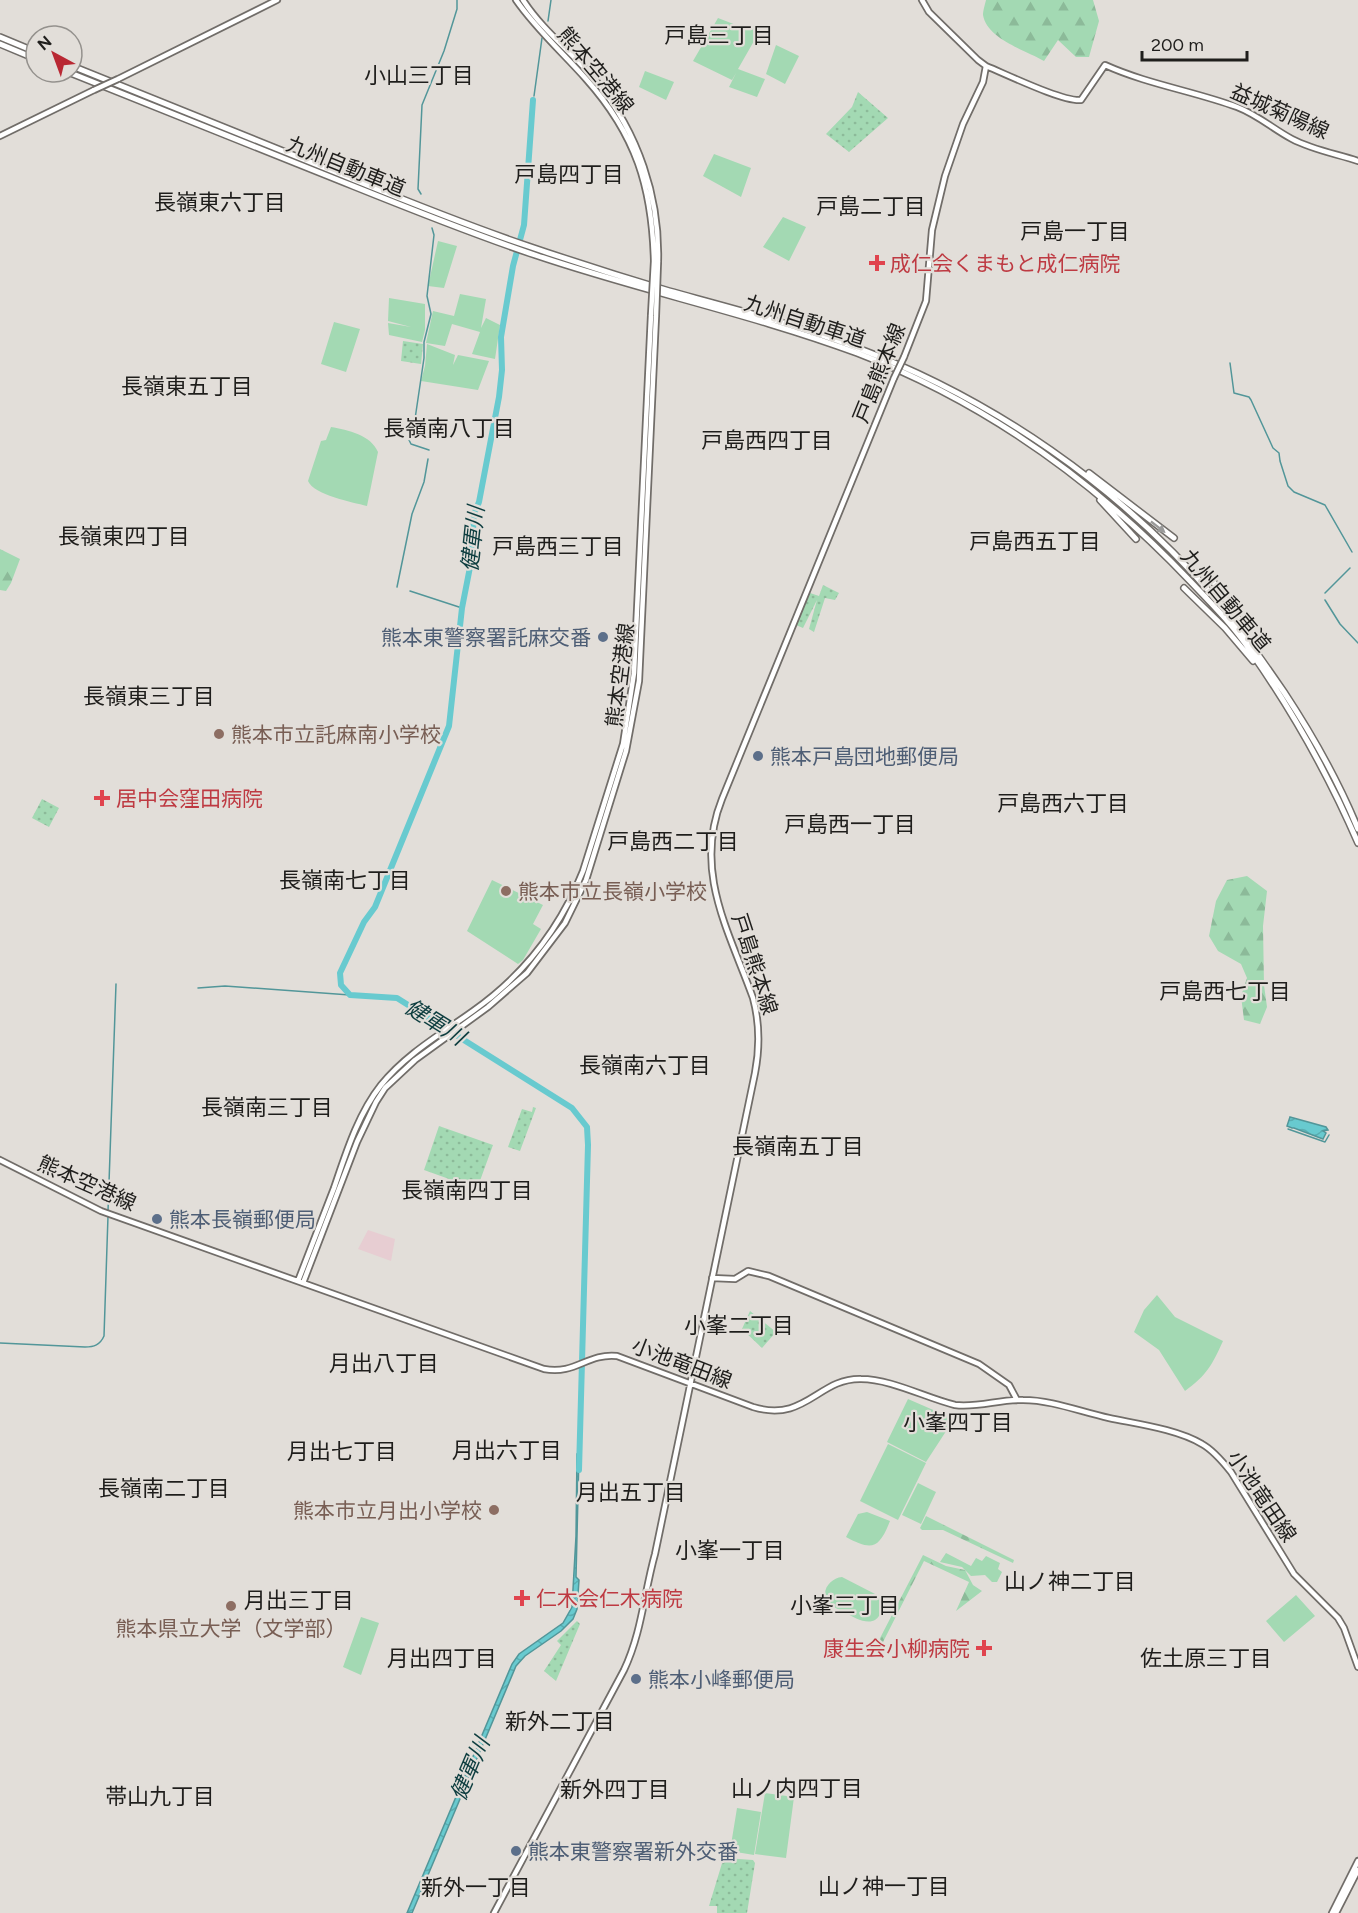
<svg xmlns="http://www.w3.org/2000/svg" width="1358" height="1913" viewBox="0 0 1358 1913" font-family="Figtree,'Noto Sans JP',sans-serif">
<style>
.commercial{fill:#e7cdd2}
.green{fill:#a3d9b3}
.forest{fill:url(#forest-firs)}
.park{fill:url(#park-dots)}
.water{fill:url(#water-waves);stroke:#529699;stroke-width:1.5}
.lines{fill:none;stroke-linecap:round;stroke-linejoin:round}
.stream{stroke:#529699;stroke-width:1.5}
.river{stroke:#68cacf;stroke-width:6}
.secondary-casing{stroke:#716d69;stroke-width:8}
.primary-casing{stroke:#716d69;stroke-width:8}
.motorway-casing{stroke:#716d69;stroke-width:8}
.secondary{stroke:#fff;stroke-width:4.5}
.primary{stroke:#fff;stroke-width:4.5}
.motorway{stroke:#fff;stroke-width:5}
.secondary-bridge-casing{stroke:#716d69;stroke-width:8;stroke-linecap:butt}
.secondary-bridge{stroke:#fff;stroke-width:4.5}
.oneway{fill:#9a9a99}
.health-dot{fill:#e0444e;stroke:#e2ded9;stroke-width:2}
.service-dot{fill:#5c6f8a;stroke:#e2ded9;stroke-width:2}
.education-dot{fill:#8d6e63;stroke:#e2ded9;stroke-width:2}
.labels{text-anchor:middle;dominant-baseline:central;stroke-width:4.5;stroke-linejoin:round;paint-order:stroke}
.street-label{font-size:21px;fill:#1f1e1c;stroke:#e2ded9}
.health-label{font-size:21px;fill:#be3a42;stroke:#e2ded9;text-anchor:start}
.service-label{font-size:21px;fill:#4e5e75;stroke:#e2ded9;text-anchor:start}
.education-label{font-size:21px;fill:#785e54;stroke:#e2ded9;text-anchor:start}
.neighbourhood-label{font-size:22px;fill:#1f1e1c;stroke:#e2ded9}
.water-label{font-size:22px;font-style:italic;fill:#0d3d3f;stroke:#e2ded9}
</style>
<defs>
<pattern id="forest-firs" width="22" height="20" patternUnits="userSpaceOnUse" patternTransform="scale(1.5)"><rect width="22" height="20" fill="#a3d9b3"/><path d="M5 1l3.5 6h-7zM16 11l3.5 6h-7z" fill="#8cba99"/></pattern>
<pattern id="park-dots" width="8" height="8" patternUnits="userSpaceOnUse" patternTransform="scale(1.5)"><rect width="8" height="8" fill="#a3d9b3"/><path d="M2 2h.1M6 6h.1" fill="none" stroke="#8cba99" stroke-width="1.8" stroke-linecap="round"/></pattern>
<pattern id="water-waves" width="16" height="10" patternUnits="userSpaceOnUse" patternTransform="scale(1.5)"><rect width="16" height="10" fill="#68cacf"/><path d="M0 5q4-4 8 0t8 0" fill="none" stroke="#5aadb1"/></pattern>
</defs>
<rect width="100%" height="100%" fill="#e2ded9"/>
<path class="commercial" d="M368 1230 395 1239 391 1261 358 1249Z"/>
<path class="green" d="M718 18 736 25 757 26 754 41 738 69 765 79 757 97 729 87 736 73 732 80 693 61Z
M776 45 799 56 785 84 766 74Z
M645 71 674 82 666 100 639 87Z
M714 154 751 168 741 197 703 176Z
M783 217 806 227 789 261 763 247Z
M438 241 457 246 444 288 428 286Z
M460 294 486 299 481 328 486 318 500 325 495 359 472 354 480 332 452 324 445 346 426 343 433 311 454 316Z
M389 298 425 304V330L422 342 389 335 388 323 411 327 388 321Z
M334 322 360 329 346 372 321 364Z
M427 344 455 355 453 365 458 355 489 361 478 390 421 381 425 366Z
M331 427C348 430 371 435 378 452L367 506C352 502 314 495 308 481L321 441 326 440Z
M492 880 543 905 533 924 541 929 523 960 518 964 467 931Z
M1157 1295 1175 1317 1223 1341C1212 1365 1207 1375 1185 1391L1159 1350 1134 1332 1144 1310Z
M908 1399 954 1419 926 1462 887 1442Z
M888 1444 926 1463 898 1520 860 1501Z
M918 1483 936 1492 921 1524 902 1515Z
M867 1512 890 1521C879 1549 872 1551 846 1537L858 1514Z
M946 1553 971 1566 976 1558 982 1561 986 1556 1000 1563 998 1569 1002 1572 997 1582H992L985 1575 971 1576 962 1567 940 1562Z
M842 1577 877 1595C882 1600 884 1606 881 1612 874 1630 856 1618 845 1613 840 1610 833 1607 829 1603 819 1592 830 1578 842 1577Z
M1296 1595 1315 1616 1284 1642 1266 1621Z
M361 1617 379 1623 361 1675 343 1667Z
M765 1793 794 1797 786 1858 755 1854Z
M737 1808 761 1812 754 1855 730 1851Z"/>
<path class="forest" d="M986 0H1093L1099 21 1089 57H1076L1058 40 1044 61C1025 50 987 39 983 15 983 11 985 4 986 0Z
M0 549 20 559 11 583 6 591 0 590Z
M1247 876 1267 891 1263 926 1264 985 1267 1007 1260 1024 1244 1020 1241 996 1247 978 1241 964 1218 951 1209 936 1216 901 1227 880Z
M926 1516 1014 1560 1013 1563 943 1530H922L920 1528Z
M923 1555 946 1566 965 1570 973 1585 982 1591 956 1611 969 1582 924 1561 882 1644 878 1642Z"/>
<path class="park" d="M858 92 888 118 849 152 826 134 852 107Z
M403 341 423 344 421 364 401 361Z
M823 585 839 593 835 600 825 598 814 632 809 629 817 600 803 628 796 625 807 592 819 596Z
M42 799 59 808 49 827 32 818Z
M533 1107 536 1108 520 1151 508 1147 522 1109 532 1112Z
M439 1126 493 1145 477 1189 424 1170Z
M750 1311 776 1332 762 1348 742 1329Z
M577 1621 580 1624 556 1681 544 1671 561 1645 557 1641Z
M725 1858 753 1860 755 1863 747 1913H717V1906H709L723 1860Z"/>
<path class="water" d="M1290 1117 1326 1127 1328 1130 1323 1131 1326 1133 1323 1139 1294 1128H1292L1287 1126Z
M577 1454H579L576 1577 579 1580 577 1609 573 1619 561 1631 525 1656 516 1666 412 1913H407L512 1664 519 1654 563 1623 572 1607 576 1536Z"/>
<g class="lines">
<path class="stream" d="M548 21 551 0
M534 96 542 38
M421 194 418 189 422 105 444 51 457 9V0
M1230 363 1234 393 1249 397 1251 400 1273 448 1279 453 1280 461 1288 486 1294 492 1325 505 1352 552
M429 450 411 444 409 440 415 419 424 358V342L431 314 427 296 434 235 432 228
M397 587 412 514 424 482 428 459
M410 591 462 608
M1325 593 1350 568
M1325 600 1340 624 1358 643
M198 988 225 986 350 995
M1288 1129 1325 1142 1329 1135
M108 1211 116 984
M0 1343 85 1347C94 1347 100 1345 104 1336L108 1216"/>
<path class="river" d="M533 100 524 225 513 266 501 337 502 370 499 397 479 502 474 514 471 562 462 608 449 726 384 885 375 907 364 922 340 973 341 985 350 995 397 998 572 1108 587 1127 588 1145 579 1470"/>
<defs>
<path id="secondary" d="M516 0C536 29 563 53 586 79 636 135 652 187 654 261
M523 0C543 31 574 54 597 82 638 133 660 197 658 262
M922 0 929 12 978 60 986 66C1006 74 1063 102 1081 100L1105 65C1147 84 1193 91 1237 107 1258 115 1273 129 1292 139 1313 150 1337 154 1358 161
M118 79 277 0
M0 136 94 90
M904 357 926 301 932 230 945 176 963 124 983 82 986 66
M0 1160 101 1211 544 1369C576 1375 587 1353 617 1356L753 1407C806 1423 818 1378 861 1379 891 1379 926 1398 955 1405 978 1408 1000 1399 1023 1400 1052 1400 1081 1412 1109 1418 1137 1424 1177 1429 1202 1444 1213 1450 1223 1462 1231 1472L1294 1574 1338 1618 1344 1628 1358 1667
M712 1278 735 1279 748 1271 769 1276 979 1364 1009 1385 1017 1400
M298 1281C310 1250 322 1219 334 1188 346 1153 358 1114 381 1085 406 1054 441 1034 473 1011 524 975 560 929 583 871L623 744 634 673 651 315
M303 1283 357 1142 376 1102 385 1088 415 1060 488 1007 527 973 565 923 586 880 626 751 639 681 656 316
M494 1913 624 1670C642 1632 644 1593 655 1554L755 1073C760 1047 760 1024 753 998 729 931 693 871 722 799L894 378"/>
<path id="primary" d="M1332 1913 1358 1861
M1336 1913 1358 1870"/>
<path id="motorway" d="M0 37 36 52
M0 44 36 59
M72 66C156 100 240 134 325 168 392 195 459 223 528 246 575 262 622 277 669 291 731 308 794 324 855 347 993 399 1119 486 1215 598 1240 628 1262 660 1284 692 1313 736 1338 780 1358 829
M68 72C153 106 238 140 323 174 393 202 463 231 535 255 641 291 752 314 857 353 985 402 1096 482 1190 581 1211 603 1234 626 1251 652 1293 712 1329 776 1358 843
M1089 473 1174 538
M1100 500 1136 539
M1208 574 1233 610 1244 630
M1184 588 1225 628 1253 661"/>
</defs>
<use href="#secondary" class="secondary-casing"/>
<use href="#primary" class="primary-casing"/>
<use href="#motorway" class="motorway-casing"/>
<use href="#secondary" class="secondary"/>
<use href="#primary" class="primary"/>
<use href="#motorway" class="motorway"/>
<defs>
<path id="secondary-bridge" d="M94 90 118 79
M651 315 654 261
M656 316 658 262
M894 378 904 357"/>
</defs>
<use href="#secondary-bridge" class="secondary-bridge-casing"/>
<use href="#secondary-bridge" class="secondary-bridge"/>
</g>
<defs><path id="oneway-solid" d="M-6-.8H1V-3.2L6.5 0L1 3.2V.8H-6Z" transform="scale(1.5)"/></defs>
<use class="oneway" href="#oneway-solid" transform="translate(1158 527) rotate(38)"/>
<g class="health-dot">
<path d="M874 254h6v6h6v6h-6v6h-6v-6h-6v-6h6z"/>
<path d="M99 789h6v6h6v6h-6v6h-6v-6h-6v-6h6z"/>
<path d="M519 1589h6v6h6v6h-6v6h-6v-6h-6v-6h6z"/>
<path d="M981 1639h6v6h6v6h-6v6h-6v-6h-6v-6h6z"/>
</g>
<g class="service-dot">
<circle cx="603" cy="637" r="6"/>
<circle cx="758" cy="756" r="6"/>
<circle cx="157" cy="1219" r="6"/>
<circle cx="636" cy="1679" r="6"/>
<circle cx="516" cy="1851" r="6"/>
</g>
<g class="education-dot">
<circle cx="219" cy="734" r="6"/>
<circle cx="506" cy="891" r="6"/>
<circle cx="494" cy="1510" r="6"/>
<circle cx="231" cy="1606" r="6"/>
</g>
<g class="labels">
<g class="street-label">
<text transform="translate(596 70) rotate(50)">熊本空港線</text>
<text transform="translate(1280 111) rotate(24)">益城菊陽線</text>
<text transform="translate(346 166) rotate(22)">九州自動車道</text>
<text transform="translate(805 321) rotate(18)">九州自動車道</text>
<text transform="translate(879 373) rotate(-68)">戸島熊本線</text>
<text transform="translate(1226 600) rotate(50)">九州自動車道</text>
<text transform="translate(620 675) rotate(-83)">熊本空港線</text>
<text transform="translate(755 964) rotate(72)">戸島熊本線</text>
<text transform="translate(87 1183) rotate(24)">熊本空港線</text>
<text transform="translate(682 1363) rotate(21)">小池竜田線</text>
<text transform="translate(1262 1496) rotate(56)">小池竜田線</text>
</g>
<g class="health-label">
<text x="890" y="263">成仁会くまもと成仁病院</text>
<text x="116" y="798">居中会窪田病院</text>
<text x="536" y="1598">仁木会仁木病院</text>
<text x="970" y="1648" text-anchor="end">康生会小柳病院</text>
</g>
<g class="service-label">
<text x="591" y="637" text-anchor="end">熊本東警察署託麻交番</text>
<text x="770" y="756">熊本戸島団地郵便局</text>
<text x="169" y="1219">熊本長嶺郵便局</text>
<text x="648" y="1679">熊本小峰郵便局</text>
<text x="528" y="1851">熊本東警察署新外交番</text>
</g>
<g class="education-label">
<text x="231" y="734">熊本市立託麻南小学校</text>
<text x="518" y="891">熊本市立長嶺小学校</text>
<text x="482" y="1510" text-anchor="end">熊本市立月出小学校</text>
<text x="231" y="1628" text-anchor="middle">熊本県立大学（文学部）</text>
</g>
<g class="neighbourhood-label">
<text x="719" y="35">戸島三丁目</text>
<text x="419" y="75">小山三丁目</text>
<text x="569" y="174">戸島四丁目</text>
<text x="220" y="202">長嶺東六丁目</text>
<text x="871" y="206">戸島二丁目</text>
<text x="1075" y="231">戸島一丁目</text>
<text x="187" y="386">長嶺東五丁目</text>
<text x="449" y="428">長嶺南八丁目</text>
<text x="767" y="440">戸島西四丁目</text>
<text x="124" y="536">長嶺東四丁目</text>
<text x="1035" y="541">戸島西五丁目</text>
<text x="558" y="546">戸島西三丁目</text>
<text x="149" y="696">長嶺東三丁目</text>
<text x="1063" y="803">戸島西六丁目</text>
<text x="850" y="824">戸島西一丁目</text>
<text x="673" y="841">戸島西二丁目</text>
<text x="345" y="880">長嶺南七丁目</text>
<text x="1225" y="991">戸島西七丁目</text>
<text x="645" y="1065">長嶺南六丁目</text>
<text x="267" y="1107">長嶺南三丁目</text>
<text x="798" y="1146">長嶺南五丁目</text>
<text x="467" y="1190">長嶺南四丁目</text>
<text x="739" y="1325">小峯二丁目</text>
<text x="384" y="1363">月出八丁目</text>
<text x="958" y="1422">小峯四丁目</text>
<text x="507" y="1450">月出六丁目</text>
<text x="342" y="1451">月出七丁目</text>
<text x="164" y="1488">長嶺南二丁目</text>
<text x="631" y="1492">月出五丁目</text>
<text x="730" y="1550">小峯一丁目</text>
<text x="1070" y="1581">山ノ神二丁目</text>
<text x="299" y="1600">月出三丁目</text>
<text x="845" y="1605">小峯三丁目</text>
<text x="442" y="1658">月出四丁目</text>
<text x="1206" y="1658">佐土原三丁目</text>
<text x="560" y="1721">新外二丁目</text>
<text x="797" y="1788">山ノ内四丁目</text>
<text x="615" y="1789">新外四丁目</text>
<text x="160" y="1796">帯山九丁目</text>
<text x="884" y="1886">山ノ神一丁目</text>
<text x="476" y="1887">新外一丁目</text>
</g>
<g class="water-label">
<text transform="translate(473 539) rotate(-84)">健軍川</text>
<text transform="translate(435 1022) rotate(32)">健軍川</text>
<text transform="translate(470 1769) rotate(-67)">健軍川</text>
</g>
</g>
<g transform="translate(54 54) rotate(319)"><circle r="28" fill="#e2ded9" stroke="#94918d" stroke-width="1.5"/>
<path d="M0-4.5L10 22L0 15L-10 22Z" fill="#b92833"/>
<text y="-9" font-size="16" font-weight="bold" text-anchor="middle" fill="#1f1e1c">N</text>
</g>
<path d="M1142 51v9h105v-9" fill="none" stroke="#1f1e1c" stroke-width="3"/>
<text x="1151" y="51" font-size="18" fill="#1f1e1c" stroke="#e2ded9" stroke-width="4.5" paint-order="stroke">200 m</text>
</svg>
